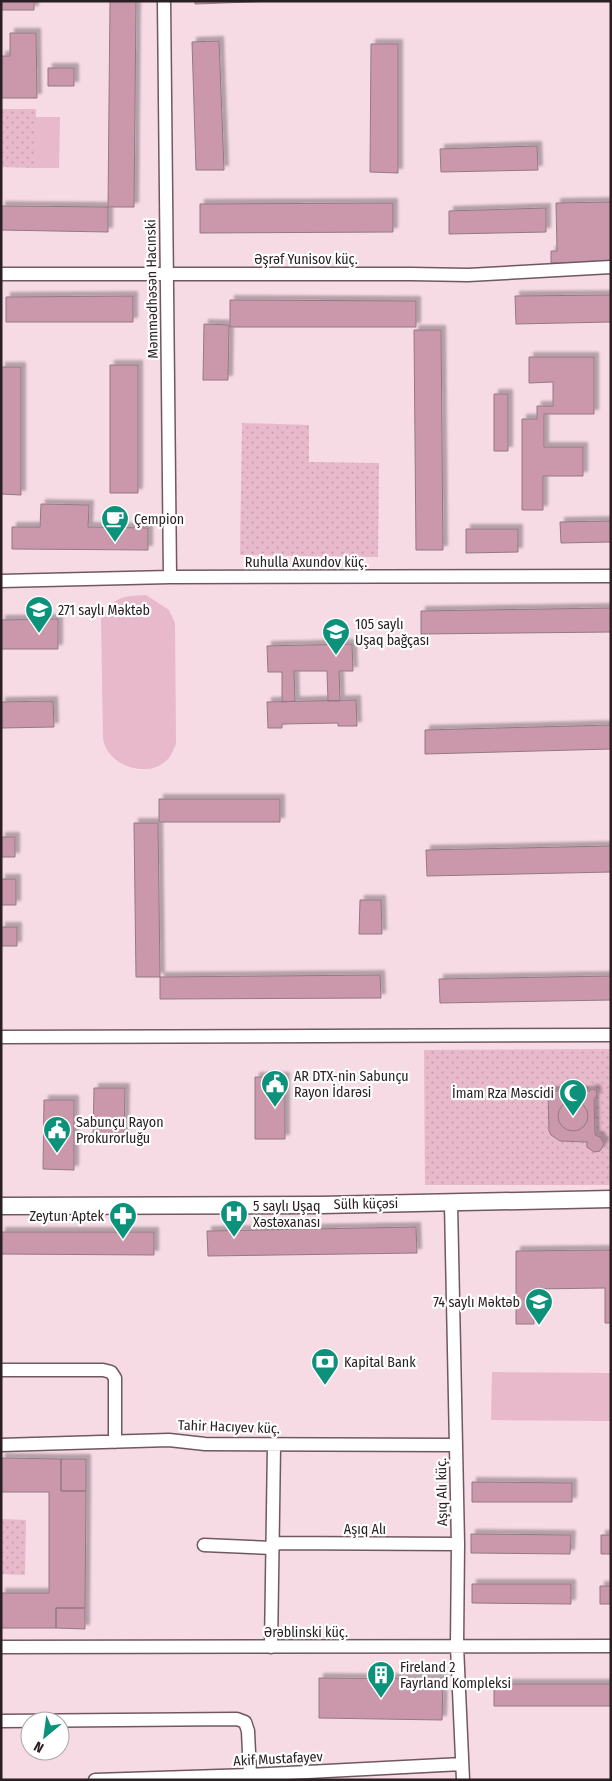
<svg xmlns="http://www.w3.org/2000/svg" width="612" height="1781" viewBox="0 0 612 1781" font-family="'Fira Sans Condensed',sans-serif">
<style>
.park{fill:url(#park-dots)}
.pitch{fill:#e7b9ca}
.building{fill:#cb98ab;stroke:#937983;filter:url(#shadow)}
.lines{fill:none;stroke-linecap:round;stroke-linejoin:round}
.minor-casing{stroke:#705861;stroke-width:15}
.tertiary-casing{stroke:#705861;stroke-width:19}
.minor{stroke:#fff;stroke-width:12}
.tertiary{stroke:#fff;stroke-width:16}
.labels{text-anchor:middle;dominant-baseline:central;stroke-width:4.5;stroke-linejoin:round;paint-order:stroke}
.street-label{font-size:14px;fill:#2a2024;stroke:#fff}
.poi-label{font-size:14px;fill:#2a2024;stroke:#fff;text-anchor:start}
</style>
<defs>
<pattern id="park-dots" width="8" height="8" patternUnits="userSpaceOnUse" patternTransform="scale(1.25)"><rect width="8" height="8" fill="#e7b9ca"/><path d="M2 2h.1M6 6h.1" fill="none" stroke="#c69fad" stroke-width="1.8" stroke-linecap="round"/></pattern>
<filter id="shadow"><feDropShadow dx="4.5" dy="-4.5" stdDeviation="1" flood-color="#0004"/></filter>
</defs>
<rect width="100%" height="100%" fill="#f6dae4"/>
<path class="park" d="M1 109H36V168L1 167Z
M242 423 309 425V462L379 463 378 557 240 555Z
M611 1049V1185H425L424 1050Z
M1 1519 26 1520 25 1575 1 1574Z"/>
<path class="pitch" d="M36 117H60L59 168H36Z
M146 595 169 610 175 623 176 744C174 748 172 754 169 758 150 780 108 767 103 739L101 619C113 597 122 596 146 595Z
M492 1372 611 1373V1421L491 1420Z"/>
<path class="building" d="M1 1H34V10H1Z
M110 1H136L134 207H108Z
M195 1H276L195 4Z
M10 33H36L37 98H1V56H10Z
M219 41 224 170H196L192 42Z
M371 44H398V173L370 172Z
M48 68H74V86H48Z
M537 146 538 170 441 172 440 149Z
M611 202V262L551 263V251H557L556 203Z
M393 203V232L200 233V204Z
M1 206 108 207V232L1 230Z
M546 208V232L449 234V211Z
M611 295V322L516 324 515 296Z
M133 296V322H6V297Z
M230 300 416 301V327H230Z
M204 324 229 325 228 380H203Z
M414 330H441L443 550H416Z
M529 357H594V414H544V447H583V476H543V510H522V419H537V406H553V382L529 383Z
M110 365H138V493H110Z
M1 367H21V495L1 494Z
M494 394H508V451H494Z
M41 504 89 505 88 527 148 528V550L12 549V527H40Z
M611 521V542L561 543 560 522Z
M466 529H518V552L466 553Z
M611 608V632L421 634V611Z
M58 619V649H1V620Z
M352 644 353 671H339L340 701H328L327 671H294L295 701 282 702V672H268L267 646Z
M356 700 357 726H338V723L282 724V728H268L267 702Z
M53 701 54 727 1 728V702Z
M611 725V749L425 754V730Z
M159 799H280V822H159Z
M134 823H158L160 977H136Z
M1 837H15V857H1Z
M611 846V872L427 876 426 850Z
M1 879H16V905H1Z
M360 900H381L382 934H359Z
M1 927H17V946H1Z
M380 975 381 998 160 999V977Z
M611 976V1000L440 1003 439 979Z
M255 1077H285V1139H255Z
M94 1088H125L124 1141H93Z
M592 1089 596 1090 597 1094 594 1100 595 1135 600 1137 604 1144 600 1151 594 1152 587 1147V1142L560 1141 551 1135 549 1131 548 1091H589Z
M44 1100H74V1170L43 1169Z
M558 1116a15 15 0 1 1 30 0a15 15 0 1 1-30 0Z
M416 1227 417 1253 208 1256 207 1231Z
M1 1232H154V1255L1 1254Z
M611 1250V1323H605V1288L533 1289 534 1324H516V1251Z
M1 1458 61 1459V1491H86L85 1608H56V1628H1V1593H49V1492H1Z
M61 1459H86V1491H61Z
M472 1482 572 1483V1502H472Z
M471 1534 571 1535 570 1554 471 1553Z
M601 1535H611V1554H601Z
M472 1584H571V1604L472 1603Z
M600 1586H611V1604H600Z
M56 1608H85V1629L56 1628Z
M319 1678 443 1679 442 1720 319 1718Z
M494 1684H611V1706H494Z"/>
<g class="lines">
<defs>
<path id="minor" d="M164 1 170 577
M1 274H411L468 275 611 267
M1 581 170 577 611 576
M1 1037 611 1035
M451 1203 458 1544 457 1646 463 1780
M1 1370H103L111 1372 115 1378V1442
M1 1445 169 1440 205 1444 456 1445
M273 1543 458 1544
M204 1545 273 1548
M1 1647 611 1646
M271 1647 274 1445
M1 1721 237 1719 245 1722 248 1731 250 1775
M95 1780 250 1775 462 1764"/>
<path id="tertiary" d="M1 1206 321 1205 611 1199"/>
</defs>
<use href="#minor" class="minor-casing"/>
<use href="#tertiary" class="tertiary-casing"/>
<use href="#minor" class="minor"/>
<use href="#tertiary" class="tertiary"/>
</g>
<defs>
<symbol id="cafe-pin" viewBox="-11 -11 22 30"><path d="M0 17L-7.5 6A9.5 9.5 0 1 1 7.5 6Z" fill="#0c917a" stroke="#fff"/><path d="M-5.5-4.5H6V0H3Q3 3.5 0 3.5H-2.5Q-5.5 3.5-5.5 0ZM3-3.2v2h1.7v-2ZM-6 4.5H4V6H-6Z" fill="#fff"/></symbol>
<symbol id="school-pin" viewBox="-11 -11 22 30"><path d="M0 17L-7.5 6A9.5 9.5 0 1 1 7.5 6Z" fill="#0c917a" stroke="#fff"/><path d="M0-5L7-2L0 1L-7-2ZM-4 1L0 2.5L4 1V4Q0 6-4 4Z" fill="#fff"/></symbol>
<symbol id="civic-pin" viewBox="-11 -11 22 30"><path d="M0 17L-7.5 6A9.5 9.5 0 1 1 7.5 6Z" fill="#0c917a" stroke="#fff"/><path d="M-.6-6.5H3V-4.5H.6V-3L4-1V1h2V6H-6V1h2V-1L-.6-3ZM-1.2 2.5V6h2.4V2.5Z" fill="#fff"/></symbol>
<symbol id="mosque-pin" viewBox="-11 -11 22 30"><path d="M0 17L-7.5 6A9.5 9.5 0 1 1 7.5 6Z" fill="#0c917a" stroke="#fff"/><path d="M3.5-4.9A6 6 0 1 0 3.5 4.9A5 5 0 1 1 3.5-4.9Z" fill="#fff"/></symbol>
<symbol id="hospital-pin" viewBox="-11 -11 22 30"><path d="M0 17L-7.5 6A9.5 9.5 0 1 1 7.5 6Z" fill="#0c917a" stroke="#fff"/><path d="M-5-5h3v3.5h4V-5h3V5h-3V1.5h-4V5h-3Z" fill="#fff"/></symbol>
<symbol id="pharmacy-pin" viewBox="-11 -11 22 30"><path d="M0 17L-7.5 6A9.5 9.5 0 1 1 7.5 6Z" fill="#0c917a" stroke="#fff"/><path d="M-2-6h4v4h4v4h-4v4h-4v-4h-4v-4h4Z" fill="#fff"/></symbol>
<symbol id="bank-pin" viewBox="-11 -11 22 30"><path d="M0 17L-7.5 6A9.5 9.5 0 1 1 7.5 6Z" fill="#0c917a" stroke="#fff"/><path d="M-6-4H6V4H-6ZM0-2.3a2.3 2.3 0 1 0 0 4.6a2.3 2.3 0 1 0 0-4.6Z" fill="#fff"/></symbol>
<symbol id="building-pin" viewBox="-11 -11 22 30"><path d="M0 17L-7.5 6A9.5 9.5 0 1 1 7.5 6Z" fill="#0c917a" stroke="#fff"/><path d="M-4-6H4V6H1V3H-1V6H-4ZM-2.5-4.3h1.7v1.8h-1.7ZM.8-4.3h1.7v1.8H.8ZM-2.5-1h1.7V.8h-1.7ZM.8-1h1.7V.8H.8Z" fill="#fff"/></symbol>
</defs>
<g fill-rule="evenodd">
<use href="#cafe-pin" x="99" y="503" width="32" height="43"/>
<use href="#school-pin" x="23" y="594" width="32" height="43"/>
<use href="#school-pin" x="320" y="616" width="32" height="43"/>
<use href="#civic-pin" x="259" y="1068" width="32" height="43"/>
<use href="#mosque-pin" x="557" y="1077" width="32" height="43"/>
<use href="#civic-pin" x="41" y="1114" width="32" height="43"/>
<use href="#hospital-pin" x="218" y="1198" width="32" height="43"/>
<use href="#pharmacy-pin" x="107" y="1200" width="32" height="43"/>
<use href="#school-pin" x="523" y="1286" width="32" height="43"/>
<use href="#bank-pin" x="309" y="1346" width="32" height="43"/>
<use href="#building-pin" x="365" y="1659" width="32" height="43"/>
</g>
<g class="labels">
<g class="street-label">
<text x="306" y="259">Əşrəf Yunisov küç.</text>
<text transform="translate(152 289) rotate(-91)">Məmmədhəsən Hacınski</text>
<text x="306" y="562">Ruhulla Axundov küç.</text>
<text transform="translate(366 1204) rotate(-1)">Sülh küçəsi</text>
<text transform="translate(229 1427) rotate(2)">Tahir Hacıyev küç.</text>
<text transform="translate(442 1492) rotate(-91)">Aşıq Alı küç.</text>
<text x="365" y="1529">Aşıq Alı</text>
<text x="306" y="1632">Ərəblinski küç.</text>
<text transform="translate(278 1759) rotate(-3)">Akif Mustafayev</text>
</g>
<g class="poi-label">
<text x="134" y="519">Çempion</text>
<text x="58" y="610">271 saylı Məktəb</text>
<text x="355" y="624">105 saylı<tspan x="355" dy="16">Uşaq bağçası</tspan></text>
<text x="294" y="1076">AR DTX-nin Sabunçu<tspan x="294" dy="16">Rayon İdarəsi</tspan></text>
<text x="554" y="1093" text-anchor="end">İmam Rza Məscidi</text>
<text x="76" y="1122">Sabunçu Rayon<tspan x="76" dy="16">Prokurorluğu</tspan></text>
<text x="253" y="1206">5 saylı Uşaq<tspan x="253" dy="16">Xəstəxanası</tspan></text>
<text x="104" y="1216" text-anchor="end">Zeytun Aptek</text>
<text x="520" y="1302" text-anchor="end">74 saylı Məktəb</text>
<text x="344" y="1362">Kapital Bank</text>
<text x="400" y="1667">Fireland 2<tspan x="400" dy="16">Fayrland Kompleksi</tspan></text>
</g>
</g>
<rect width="612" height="1781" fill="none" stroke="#2a2024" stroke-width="5"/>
<g transform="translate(45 1736) rotate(209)"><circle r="24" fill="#ffffff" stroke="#aaa6a7"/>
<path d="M0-4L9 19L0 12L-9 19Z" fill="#0c917a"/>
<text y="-8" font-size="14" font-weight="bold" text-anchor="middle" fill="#2a2024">N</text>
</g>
</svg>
